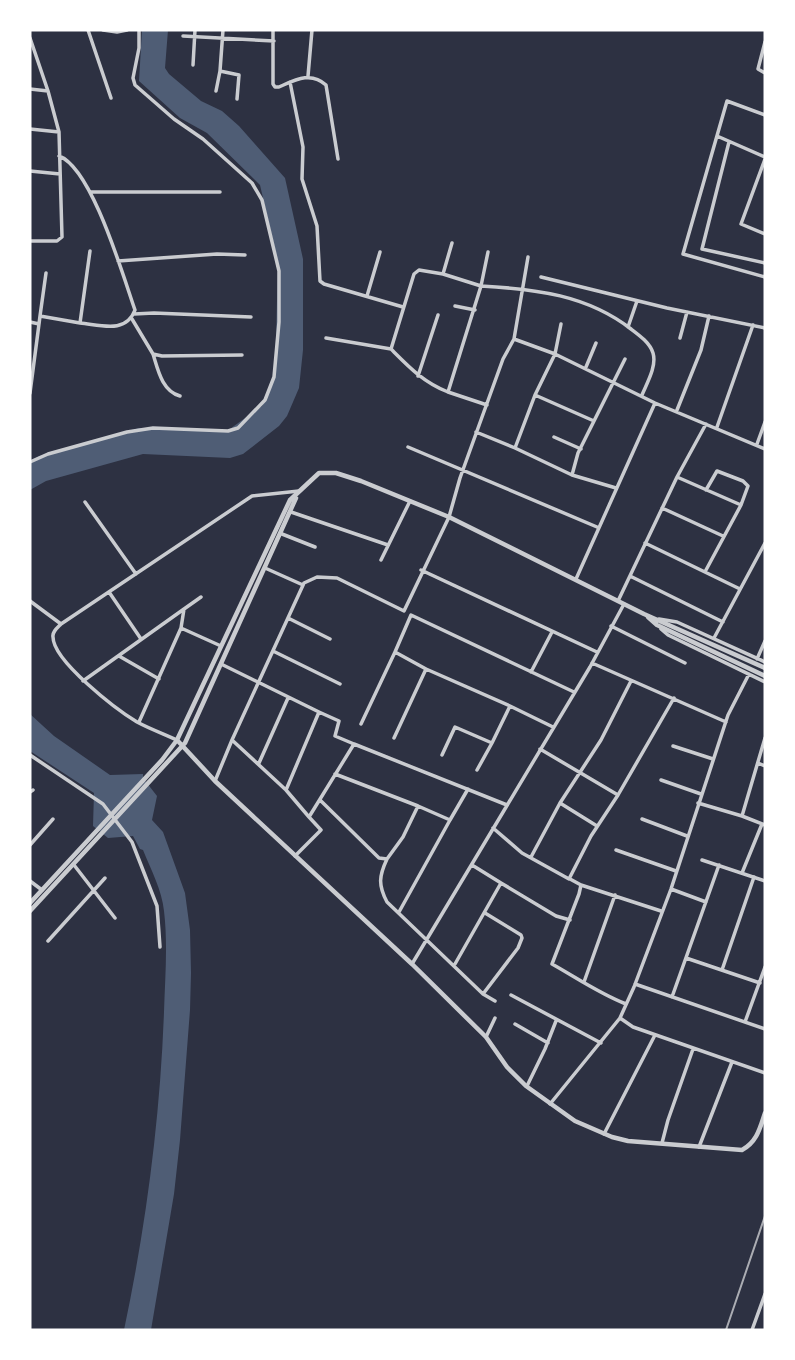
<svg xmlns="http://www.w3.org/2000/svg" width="795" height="1360" viewBox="0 0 795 1360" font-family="Lato,sans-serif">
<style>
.water{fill:#4f5d75}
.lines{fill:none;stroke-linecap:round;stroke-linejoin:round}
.minor{stroke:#caccd0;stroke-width:3.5}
.tertiary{stroke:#caccd0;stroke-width:4.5}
.rail{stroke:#abadb3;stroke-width:2}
</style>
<rect width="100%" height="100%" fill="#2d3142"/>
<path class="water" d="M142 30H168L165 68 169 74 201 101 222 111 239 126 285 178 303 259V350L299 388 287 416 279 426 243 454 230 458 143 454 46 481 30 490V461L39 456 139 428 227 431 262 406 275 375 278 262 260 185 207 133 180 118 139 81Z
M30 714 54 736 110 775 143 774V778L157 796 152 820 163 832 185 893 190 930 191 973 190 1010 180 1140 174 1194 151 1330H124C146 1226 160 1119 164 1012 165 979 168 944 164 911 162 890 151 870 143 850L140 849 133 836 108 838 93 826 94 793 30 751Z"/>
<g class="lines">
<path class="minor" d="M88 30 111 98
M103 30 117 32 127 30
M223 30 220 71 239 75 237 99
M273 30V84L275 87H279C295 80 311 71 326 85L338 159
M183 36 274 41
M30 38 48 91 59 132 30 129
M765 42 758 69 765 73
M193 65 195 30
M308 76 312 30
M290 82 303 147 302 179 317 226 320 281 324 284 403 307
M30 89 48 91
M216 91 220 71
M765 115 727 101 683 254 765 277
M717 136 765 157
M729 142 702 249 765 263
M59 156C92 168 123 276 135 310 126 334 101 325 80 323L90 251
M765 159 741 224 765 234
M30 171 60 174
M91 192H220
M30 241H57L62 237 59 132
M452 243 443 274 481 286 448 392 487 405
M488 252 481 286C536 289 587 295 631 329 639 335 650 343 653 353 657 366 647 383 642 395
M118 261 217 254 245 255
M46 273 40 316 80 323
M443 274 419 270 414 274 391 349C409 367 423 382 448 392
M541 277 667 308 765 328
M367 296 380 252
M455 306 475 310
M134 314 154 313 251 317
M132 319 153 354 162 356 242 355
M30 322 39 324 40 316
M628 327 637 301
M326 338 391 349
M680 338 687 312
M514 339 555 354 655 403 765 449
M153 354C158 370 162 391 180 396
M586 367 596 343
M418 376 438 315
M30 393 39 324
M535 395 594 421
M677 410 701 350 709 316
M717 427 753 325
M476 432 515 448 535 395 555 354 561 324
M554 437 581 449
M757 444 765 422
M408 447 597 527
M515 448 572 475 578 453 625 359
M30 462 48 454 127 432 153 428 228 431 238 428 265 400 274 377 279 322V271L262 200 252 183 203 139 174 119 135 85 133 78 139 48V30
M572 475 616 488
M677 477 741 505
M85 502 136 574
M662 508 723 536
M291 512 388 545
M282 534 315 547
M645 543 740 589
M381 560 410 501
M265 568 303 585
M421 570 597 652
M706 570 741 505 748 486 743 481 717 471 706 490
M630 576 723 622
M576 579 655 403
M109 592 141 639
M30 601 61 624
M618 601 677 477 706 424
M184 609 201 597
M288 618 330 639
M659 619 677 622 765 662
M611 626 685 663
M181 628 221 646
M661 629 668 635 765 682
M714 638 765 543
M273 651 340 684
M119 656 159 679
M757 659 765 641
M592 663 726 722
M221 664 319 712 286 790 232 740 304 583 317 577 337 578 404 611 449 517 460 478 503 359 514 339 528 257
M426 669 395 652 411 615 574 692
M531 672 552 632
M83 681 184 609 181 628 139 722
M361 724 395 652
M394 738 426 669 510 706
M177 740C164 734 150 729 137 722 117 710 53 661 53 637 52 632 57 628 61 624L252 496 299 491
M354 744 507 805
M673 746 713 759
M540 749 618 795 674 698
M30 755 103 804 132 842 157 906 160 947
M442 755 455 727 492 743 510 706 553 727
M259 763 288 698
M758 763 765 766
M477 770 492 743
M661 780 701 794
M215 781 232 740
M286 790 309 817 354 744 335 736 339 721 319 712
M30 792 33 790
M320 800 379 858 387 859 403 837 418 806 335 774
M698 803 742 816 765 825
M418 806 450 820 468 789
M742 816 765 738
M642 819 687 836
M597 826 560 803 601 740 631 681
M493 828 522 853 569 879 591 836 618 795
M30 845 53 819
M616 850 676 871
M295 856 321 830 309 817
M531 857 560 803
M387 859C379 876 378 885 387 902L483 994 495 1001
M702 860 765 881
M74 865 115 918
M742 873 762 824
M570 879 581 885 579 894 552 964C577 978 600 994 626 1004
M30 881 42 890
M501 883 556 916 570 920
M581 885 661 911
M671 889 706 902
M399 912 450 820
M48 941 105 878
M686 958 760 983
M412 964 590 667 624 604
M455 964 501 883 472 865
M722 970 754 877
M584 982 615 895
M635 984 765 1029
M483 994 518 948 522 938 521 935 485 913
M511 995 601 1043
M672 997 719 865
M620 1018 633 1027 765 1073
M745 1022 765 967
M515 1024 548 1043
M486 1037 495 1018
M527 1086 545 1049 556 1021
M550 1104 620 1018 634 987 671 889 728 715 749 674
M604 1134 655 1035
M662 1143 668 1120 693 1049
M699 1147 732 1062
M752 1330 765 1294"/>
<path class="tertiary" d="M648 617 657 625 765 676
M177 740 215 781 412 964 486 1037 507 1067 526 1086 575 1121 612 1137 628 1141 742 1150C757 1142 760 1128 765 1113
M30 903 162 760 177 740 290 500 319 473H336L361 481 449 517 644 614 765 668
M30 911 185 743 296 498"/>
<path class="rail" d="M726 1330 765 1216"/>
</g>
<rect width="795" height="1360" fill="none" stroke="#ffffff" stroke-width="63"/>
</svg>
